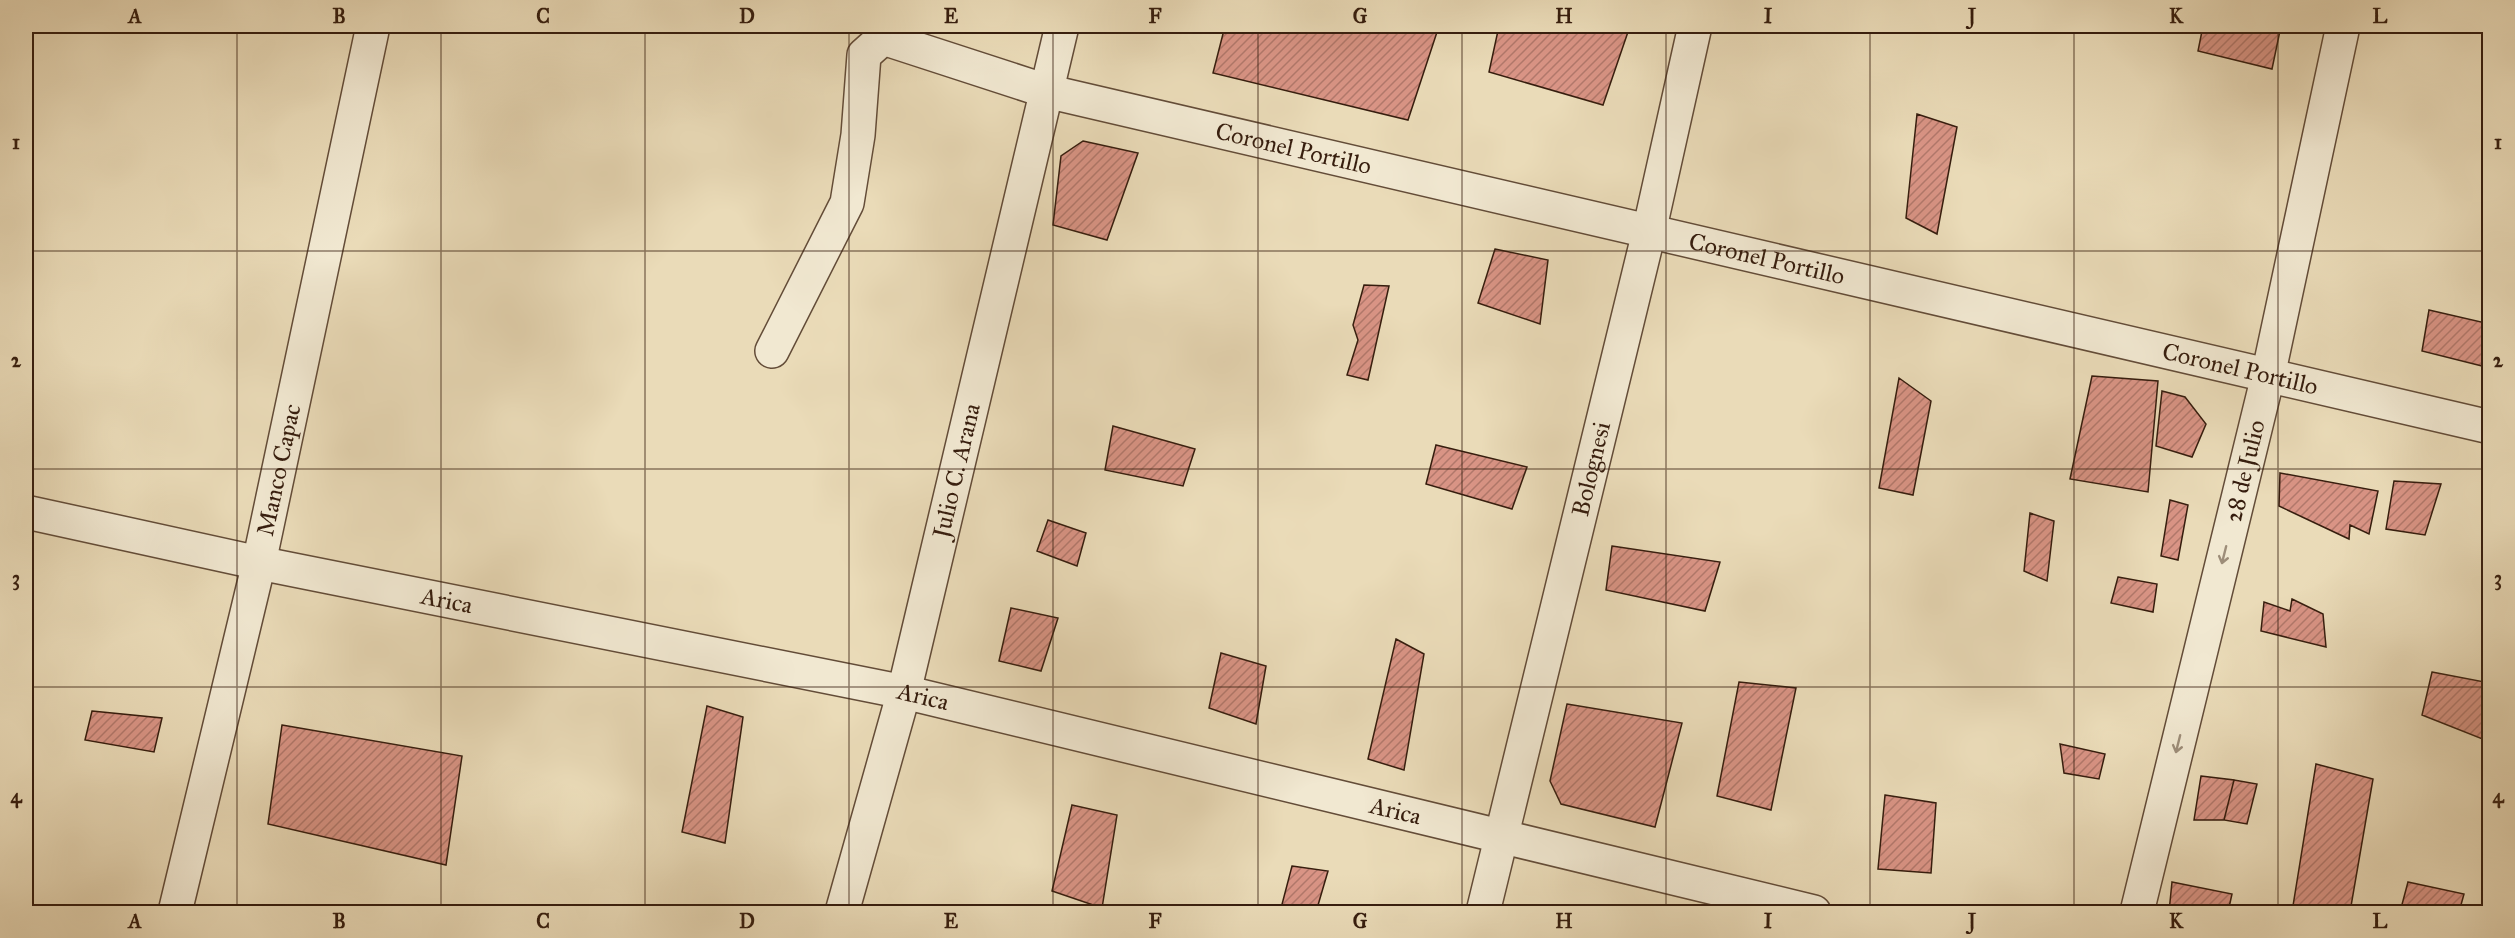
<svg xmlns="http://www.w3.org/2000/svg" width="2515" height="938" viewBox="0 0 2515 938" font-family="'IM FELL Great Primer',serif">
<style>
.building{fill:url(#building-hatch);stroke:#361d0e;stroke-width:1.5}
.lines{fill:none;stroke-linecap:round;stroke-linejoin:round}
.minor-casing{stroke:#634c38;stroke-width:36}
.minor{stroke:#f1e8d1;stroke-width:33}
.oneway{stroke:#9d8d79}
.grid{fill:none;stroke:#361d0e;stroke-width:1.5;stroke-opacity:0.55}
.labels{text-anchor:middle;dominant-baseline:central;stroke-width:4.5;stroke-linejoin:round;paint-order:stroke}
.street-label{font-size:24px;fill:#361d0e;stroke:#f1e8d1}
.neatline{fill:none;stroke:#361d0e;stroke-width:2}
.grid-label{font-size:20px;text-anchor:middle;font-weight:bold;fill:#361d0e}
</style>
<defs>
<pattern id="building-hatch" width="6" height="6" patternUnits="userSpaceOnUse" patternTransform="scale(1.5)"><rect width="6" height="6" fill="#d99485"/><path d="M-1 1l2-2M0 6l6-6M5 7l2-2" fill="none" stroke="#b1786b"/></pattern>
</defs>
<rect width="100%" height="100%" fill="#eadbb8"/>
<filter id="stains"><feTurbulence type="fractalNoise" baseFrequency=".00333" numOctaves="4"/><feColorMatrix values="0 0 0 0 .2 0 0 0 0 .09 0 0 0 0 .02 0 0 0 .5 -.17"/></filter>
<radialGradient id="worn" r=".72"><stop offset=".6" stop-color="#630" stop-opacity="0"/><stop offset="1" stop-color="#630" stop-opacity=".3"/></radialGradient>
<path class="building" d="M1225 26H1439L1408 120 1213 73Z
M1499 26H1630L1603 105 1489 72Z
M2203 26H2281L2272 69 2198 51Z
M1917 114 1957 127 1937 234 1906 218Z
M1083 141 1138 153 1107 240 1053 225 1061 156Z
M1495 249 1548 260 1540 324 1478 303Z
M1364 285 1389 286 1368 380 1347 375 1358 340 1353 325Z
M2429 310 2490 324V368L2422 351Z
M2092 376 2158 381 2148 492 2070 479Z
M1899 378 1931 401 1913 495 1879 488Z
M2162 391 2185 397 2206 424 2192 457 2156 446Z
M1113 426 1195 449 1183 486 1105 470Z
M1436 445 1527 467 1512 509 1426 484Z
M2280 473 2378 491 2369 534 2350 525 2349 539 2279 506Z
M2394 481 2441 484 2425 535 2386 529Z
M2170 500 2188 505 2178 560 2161 556Z
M2030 513 2054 521 2047 581 2024 571Z
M1048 520 1086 533 1077 566 1037 551Z
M1612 546 1720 562 1705 611 1606 590Z
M2118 577 2157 584 2153 612 2111 603Z
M2292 599 2323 614 2326 647 2261 631 2264 602 2290 611Z
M1011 608 1058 618 1041 671 999 661Z
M1396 639 1424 654 1404 770 1368 759Z
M1221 653 1266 666 1256 724 1209 708Z
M2432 672 2490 683V742L2422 715Z
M1739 682 1796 688 1771 810 1717 796Z
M1567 704 1682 723 1655 827 1561 804 1550 781Z
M707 706 743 717 725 843 682 832Z
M92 711 162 718 154 752 85 740Z
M282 725 462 756 446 865 268 824Z
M2060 744 2105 754 2099 779 2064 773Z
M2316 764 2373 779 2350 912H2292Z
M2201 776 2234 780 2224 820H2194Z
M2234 780 2257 784 2247 824 2224 820Z
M1885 795 1936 803 1931 873 1878 869Z
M1072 805 1117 815 1102 908 1052 891Z
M1292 866 1328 871 1316 912H1280Z
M2172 882 2232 894 2228 912H2169Z
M2408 882 2464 894 2459 912H2400Z
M1585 905 1612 912H1583Z"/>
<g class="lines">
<defs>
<g id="minor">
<path id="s1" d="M772 351 847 203 858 135 864 55 883 38 1046 91 2490 427"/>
<path id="s2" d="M26 512 259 563 904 692 1814 912"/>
<path id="s3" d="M175 912 259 563 373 26"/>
<path id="s4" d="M842 912 904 692 1062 26"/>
<path id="s5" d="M1483 912 1649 232 1695 26"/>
<path id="s6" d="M2137 912 2268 376 2343 26"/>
</g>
</defs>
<use href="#minor" class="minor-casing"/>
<use href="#minor" class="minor"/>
</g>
<defs><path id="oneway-shaft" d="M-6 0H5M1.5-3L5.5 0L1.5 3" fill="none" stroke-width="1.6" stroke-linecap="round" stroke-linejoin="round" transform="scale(1.5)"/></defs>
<g class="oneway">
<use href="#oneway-shaft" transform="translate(2224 555) rotate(104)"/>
<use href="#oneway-shaft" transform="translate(2178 744) rotate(104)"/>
</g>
<path class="grid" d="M237 26V912M441 26V912M645 26V912M849 26V912M1053 26V912M1258 26V912M1462 26V912M1666 26V912M1870 26V912M2074 26V912M2278 26V912M26 251H2490M26 469H2490M26 687H2490"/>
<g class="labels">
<g class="street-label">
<text stroke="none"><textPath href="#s1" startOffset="766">Coronel Portillo</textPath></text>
<text stroke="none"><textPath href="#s1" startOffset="1252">Coronel Portillo</textPath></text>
<text stroke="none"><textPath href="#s1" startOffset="1738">Coronel Portillo</textPath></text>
<text stroke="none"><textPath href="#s5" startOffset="456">Bolognesi</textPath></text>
<text stroke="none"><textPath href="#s3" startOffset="454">Manco Capac</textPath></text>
<text stroke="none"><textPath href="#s4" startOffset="456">Julio C. Arana</textPath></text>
<text stroke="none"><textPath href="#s6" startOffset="454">28 de Julio</textPath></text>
<text stroke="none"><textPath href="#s2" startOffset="430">Arica</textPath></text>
<text stroke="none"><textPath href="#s2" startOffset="916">Arica</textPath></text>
<text stroke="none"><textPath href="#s2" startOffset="1402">Arica</textPath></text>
</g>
</g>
<rect width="2515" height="938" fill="none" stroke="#eadbb8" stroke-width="66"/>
<rect x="33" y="33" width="2449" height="872" class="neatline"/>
<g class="grid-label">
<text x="135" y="23">A</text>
<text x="339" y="23">B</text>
<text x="543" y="23">C</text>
<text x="747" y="23">D</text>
<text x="951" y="23">E</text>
<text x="1155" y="23">F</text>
<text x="1360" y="23">G</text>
<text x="1564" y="23">H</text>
<text x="1768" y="23">I</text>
<text x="1972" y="23">J</text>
<text x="2176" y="23">K</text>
<text x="2380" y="23">L</text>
<text x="16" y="149">1</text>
<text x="2498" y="149">1</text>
<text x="16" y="367">2</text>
<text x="2498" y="367">2</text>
<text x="16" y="585">3</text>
<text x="2498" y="585">3</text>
<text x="16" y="803">4</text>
<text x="2498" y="803">4</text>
<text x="135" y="928">A</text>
<text x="339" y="928">B</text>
<text x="543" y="928">C</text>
<text x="747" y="928">D</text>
<text x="951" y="928">E</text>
<text x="1155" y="928">F</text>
<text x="1360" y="928">G</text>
<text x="1564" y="928">H</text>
<text x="1768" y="928">I</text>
<text x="1972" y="928">J</text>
<text x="2176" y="928">K</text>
<text x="2380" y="928">L</text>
</g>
<rect width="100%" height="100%" filter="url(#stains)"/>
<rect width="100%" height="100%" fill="url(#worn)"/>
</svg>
